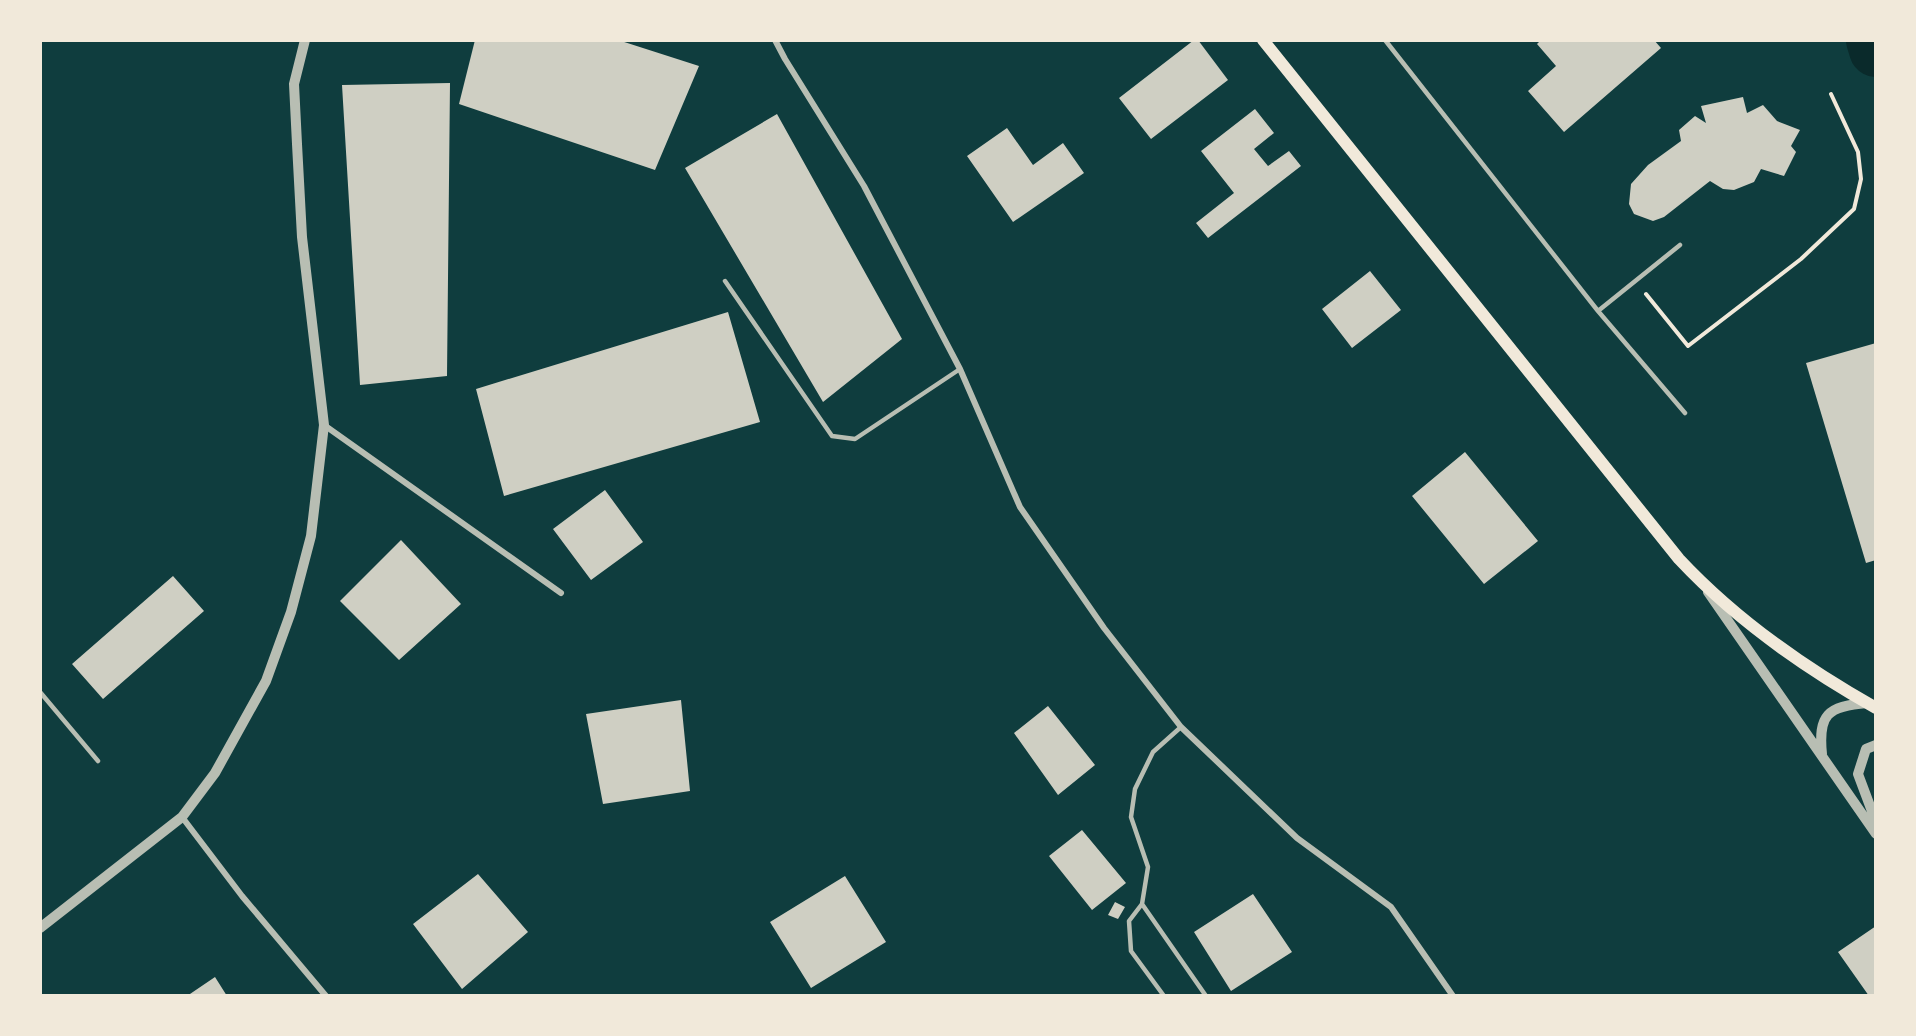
<svg xmlns="http://www.w3.org/2000/svg" width="1916" height="1036" viewBox="0 0 1916 1036" font-family="'Nunito Sans',sans-serif">
<style>
.lines{fill:none;stroke-linecap:round;stroke-linejoin:round}
.river{stroke:#0a2a2b;stroke-width:54}
.building{fill:#cfcfc3}
.path{stroke:#f1e9da;stroke-width:4}
.service{stroke:#b8beb3;stroke-width:4.5}
.minor{stroke:#b8beb3;stroke-width:6}
.tertiary{stroke:#b8beb3;stroke-width:10}
.secondary{stroke:#f1e9da;stroke-width:12}
</style>
<rect width="100%" height="100%" fill="#0f3d3e"/>
<g class="lines">
<path class="river" d="M1873 40 1876 50"/>
</g>
<path class="building" d="M475 40H618L699 66 655 170 459 104Z
M1194 40H1198L1228 80 1151 139 1119 98Z
M1541 40H1654L1661 48 1564 132 1528 91 1556 66 1537 44Z
M450 83 447 376 360 385 342 85Z
M1743 97 1747 113 1763 105 1777 121 1800 130 1791 146 1796 152 1784 176 1761 169 1754 182 1734 190 1723 189 1710 181 1664 217 1653 221 1634 214 1629 204 1631 184 1648 165 1681 141 1679 130 1695 116 1706 123 1701 106Z
M1255 109 1274 133 1254 149 1268 166 1289 151 1301 166 1208 238 1196 223 1234 193 1201 151Z
M777 114 902 339 823 402 685 168Z
M1007 128 1033 165 1063 143 1084 173 1013 222 967 156Z
M1370 271 1401 310 1352 348 1322 309Z
M728 312 760 422 504 496 476 389Z
M1876 343V560L1866 563 1806 363Z
M1465 452 1538 541 1484 584 1412 496Z
M605 490 643 542 591 580 553 529Z
M401 540 461 604 399 660 340 601Z
M173 576 204 611 103 699 72 664Z
M681 700 690 791 603 804 586 714Z
M1048 706 1095 765 1058 795 1014 733Z
M1082 830 1126 883 1092 910 1049 856Z
M478 874 528 932 462 989 413 924Z
M845 876 886 942 811 988 770 922Z
M1253 894 1292 952 1231 991 1194 932Z
M1115 902 1125 907 1118 919 1108 915Z
M1876 926V996H1869L1838 952Z
M215 977 227 996H187Z"/>
<g class="lines">
<path class="path" d="M1646 294 1688 346 1801 259 1854 209 1861 179 1858 152 1831 94"/>
<path class="service" d="M1385 40 1598 311 1680 245
M725 281 832 436 855 439 960 369
M1598 311 1685 413
M40 692 98 761
M1142 904 1206 996
M1164 996 1131 951 1129 921 1142 904 1148 867 1131 817 1135 789 1153 752 1181 727"/>
<path class="minor" d="M775 40 785 59 864 186 960 369 1020 507 1104 628 1181 727 1297 838 1391 907 1453 996
M324 425 561 593
M182 817 242 896 326 996"/>
<path class="tertiary" d="M1708 592 1876 834
M1876 745 1866 749 1858 774 1876 822
M1822 754C1818 715 1827 706 1867 703
M40 928 182 817 215 773 266 681 291 612 311 536 324 425 302 237 297 144 294 84 305 40"/>
<path class="secondary" d="M1263 40 1679 559C1736 620 1803 667 1876 708"/>
</g>
<rect width="1916" height="1036" fill="none" stroke="#f1e9da" stroke-width="84"/>
</svg>
